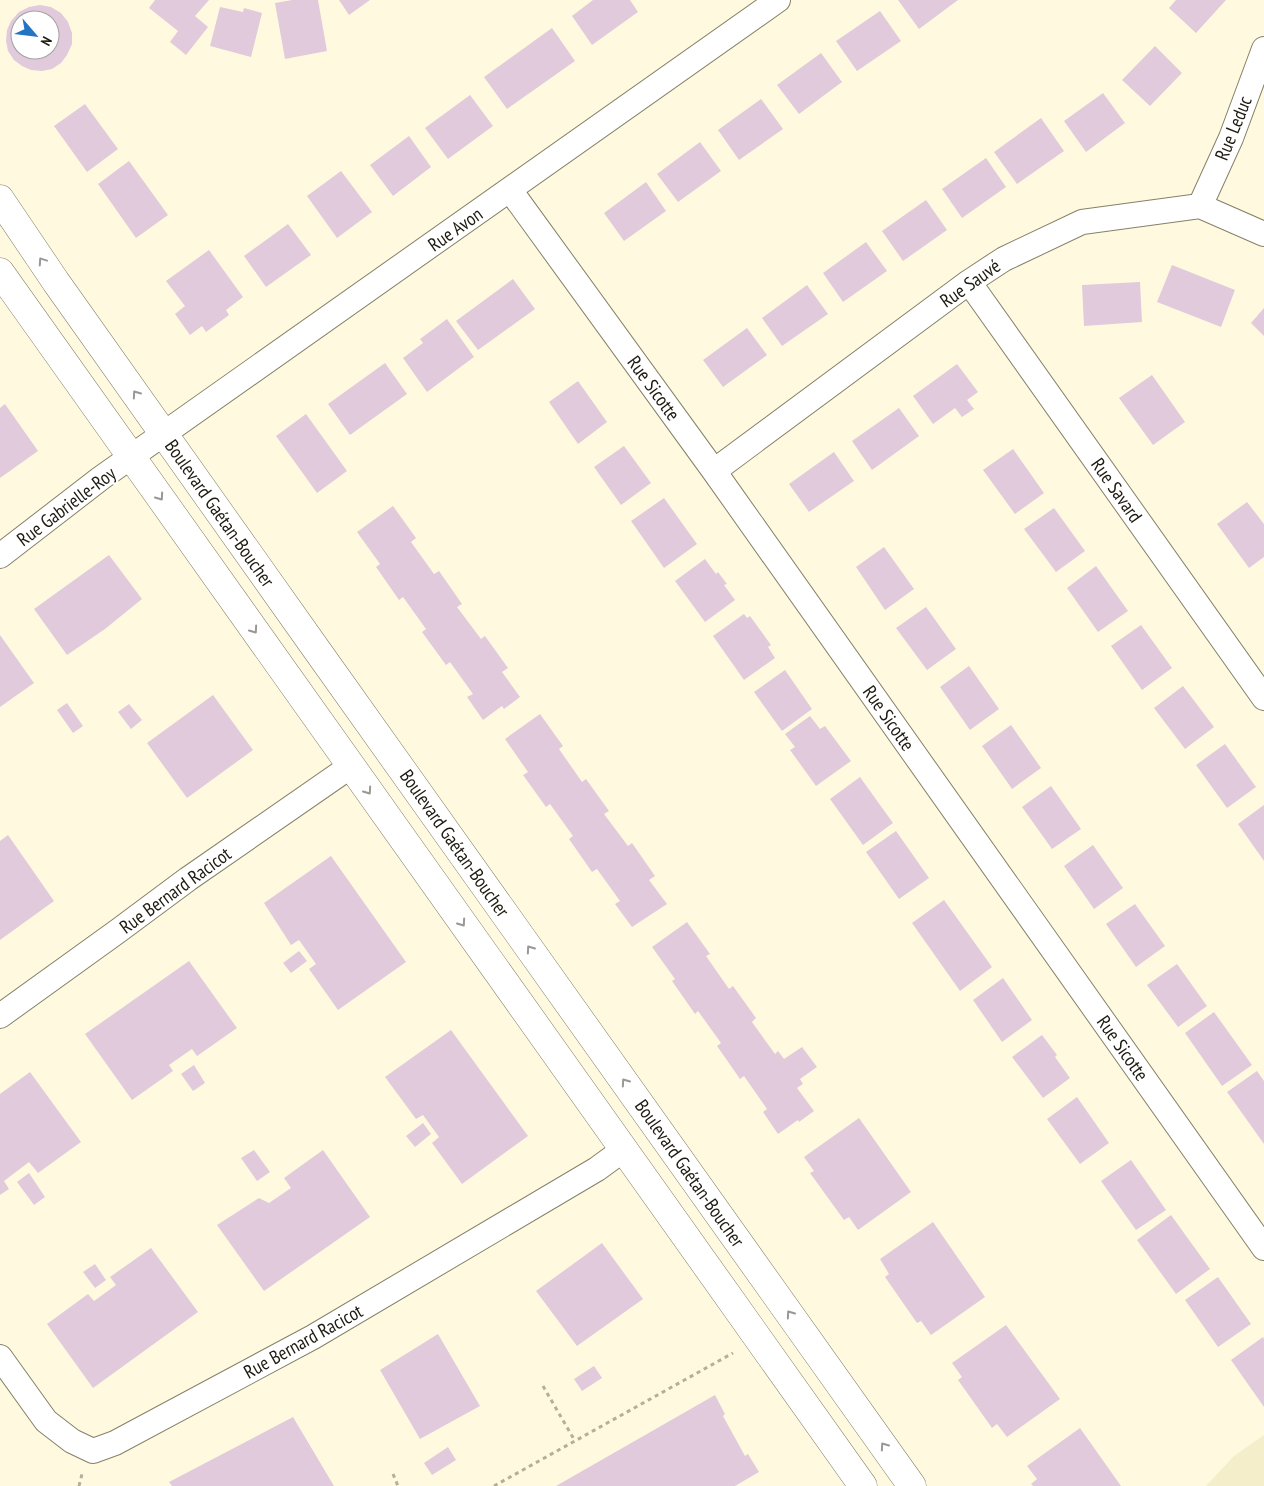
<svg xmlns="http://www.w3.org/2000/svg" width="1264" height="1486" viewBox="0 0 1264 1486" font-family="'PT Sans Narrow',sans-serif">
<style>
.built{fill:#f4eecb}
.building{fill:#e1cadc;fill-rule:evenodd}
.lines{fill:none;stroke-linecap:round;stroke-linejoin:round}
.minor-casing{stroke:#858169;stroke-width:26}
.secondary-casing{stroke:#858169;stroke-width:29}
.path{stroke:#b3af9a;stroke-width:3;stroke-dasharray:4 4;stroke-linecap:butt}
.minor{stroke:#fff;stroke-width:24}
.secondary{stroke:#fff;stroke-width:28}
.oneway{stroke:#999894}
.labels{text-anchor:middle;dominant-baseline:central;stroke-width:4.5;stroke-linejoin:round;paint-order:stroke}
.street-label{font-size:19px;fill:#1c1a11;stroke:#fff}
</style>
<rect width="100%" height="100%" fill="#fffadf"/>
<path class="built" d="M1264 1435V1486H1206L1234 1456Z"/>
<path class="building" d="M155 0H209L195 16 208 27 186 55 170 42 178 31 149 8Z
M292 0H318L327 51 285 59 275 3Z
M339 0H370L349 15Z
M593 0H630L638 12 592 45 572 16Z
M898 0H958L919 29Z
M1176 0H1226L1196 33 1169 8Z
M40 5 51 7 61 13 68 22 72 33V44L67 55 61 63 52 69 42 71 31 70 22 66 14 60 8 51 6 41 7 30 11 21 19 12 29 7ZM20 20H50V50H20Z
M220 7 243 12 244 8 262 13 251 57 210 46Z
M880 11 901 41 857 71 836 41Z
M552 28 575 61 507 109 484 77Z
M1155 46 1182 73 1150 106 1122 80Z
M821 53 842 82 799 114 777 85Z
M1103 93 1125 123 1086 152 1064 121Z
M470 95 493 126 448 159 425 128Z
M761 99 783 129 739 160 718 130Z
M85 104 118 149 87 172 54 126Z
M1041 118 1064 151 1017 184 994 152Z
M409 136 431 167 393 196 370 165Z
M700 142 721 171 678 202 657 174Z
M986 158 1006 187 962 218 942 189Z
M129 161 168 215 136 238 98 184Z
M341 171 372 212 337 238 307 196Z
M646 182 666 211 624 241 604 213Z
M926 200 947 230 903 261 882 231Z
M288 224 311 255 266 287 244 256Z
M866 242 887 271 843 302 823 273Z
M209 250 243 297 226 310 229 315 206 332 202 326 190 335 175 314 185 306 166 281Z
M1172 265 1235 290 1221 327 1157 302Z
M513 279 535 309 478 350 456 321Z
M1140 282 1142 322 1084 326 1082 285Z
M807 285 828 314 782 346 762 318Z
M1264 308V336L1251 323Z
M447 319 474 357 427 392 403 358 423 343 420 339Z
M747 328 767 355 723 387 703 360Z
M385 363 407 394 350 435 328 404Z
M957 364 978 392 967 400 974 409 962 417 955 408 933 424 913 396Z
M1152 375 1185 422 1153 445 1119 398Z
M578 381 607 422 578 444 549 402Z
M5 404 38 451 0 478V408Z
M899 408 919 436 872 470 852 441Z
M306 414 347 471 317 493 276 436Z
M624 446 651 483 621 505 594 467Z
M1013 449 1044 493 1015 514 983 470Z
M834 452 854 481 809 512 789 484Z
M664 498 697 544 664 568 631 521Z
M1247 502 1264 524V557L1249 568 1217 524Z
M393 506 416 538 411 542 434 574 439 571 462 604 457 607 481 639 485 636 508 668 502 672 520 697 504 709 502 706 483 720 467 697 473 694 450 662 446 665 422 632 426 629 403 597 399 600 376 567 380 564 357 532Z
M1054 508 1085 551 1056 572 1024 529Z
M884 547 914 589 885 610 856 567Z
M109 555 142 599 105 629 67 655 34 609Z
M705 559 716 574 718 572 727 584 724 585 735 600 705 622 675 581Z
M1096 566 1128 611 1098 632 1067 588Z
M926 607 956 649 927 670 896 628Z
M744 614 747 618 750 616 771 645 768 647 775 658 744 680 713 636Z
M1141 625 1172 668 1142 690 1111 646Z
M0 635 34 683 0 707Z
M969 666 999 709 970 730 940 687Z
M785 670 812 709 782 731 754 692Z
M1183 686 1214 727 1185 749 1154 708Z
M213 695 253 750 187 798 147 743Z
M67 703 83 726 73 733 57 710Z
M129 704 142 720 131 729 118 712Z
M540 714 563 746 559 749 582 782 586 779 609 811 604 814 628 846 632 843 655 876 649 880 667 904 632 927 615 904 620 901 597 869 592 872 569 839 573 836 550 804 546 807 523 775 528 772 505 739Z
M810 716 820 729 825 726 851 761 816 786 790 750 795 747 785 734Z
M1011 725 1041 768 1012 789 982 746Z
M1225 744 1256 787 1227 808 1196 765Z
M860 777 893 823 863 845 830 799Z
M1051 786 1081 829 1052 849 1022 807Z
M1264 805V861L1238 824Z
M896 831 929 878 899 899 866 852Z
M8 835 54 901 0 940V841Z
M1093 845 1123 888 1094 909 1064 866Z
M331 856 406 962 338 1010 309 969 316 964 299 940 291 945 264 903Z
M944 900 992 967 960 991 912 923Z
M1135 904 1165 946 1136 967 1106 924Z
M687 922 710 954 706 956 729 989 733 986 756 1018 752 1022 775 1054 778 1051 784 1059 802 1047 817 1067 800 1079 803 1084 797 1088 814 1111 799 1122 798 1120 778 1134 763 1112 767 1109 744 1076 740 1079 717 1046 721 1043 698 1011 695 1014 672 981 675 979 652 947Z
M299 951 307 961 291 973 283 963Z
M189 961 237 1028 197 1056 192 1049 169 1065 173 1071 132 1100 85 1034Z
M1177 964 1207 1006 1178 1027 1147 985Z
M1003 978 1032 1020 1002 1042 973 1000Z
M1214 1012 1252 1065 1222 1086 1185 1033Z
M451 1030 528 1136 462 1184 432 1143 439 1137 423 1115 416 1119 385 1077Z
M1042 1035 1057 1055 1055 1057 1070 1078 1043 1098 1012 1057Z
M194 1065 205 1083 193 1091 181 1074Z
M1257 1071 1264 1081V1144L1227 1092Z
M30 1072 81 1142 38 1173 29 1162 4 1181 9 1189 0 1195V1094Z
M1077 1097 1109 1143 1080 1164 1047 1119Z
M859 1118 911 1192 858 1230 849 1217 844 1220 810 1173 814 1171 804 1157Z
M423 1123 431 1134 415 1147 406 1136Z
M254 1150 270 1172 257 1181 241 1158Z
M323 1150 370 1217 264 1291 217 1225 259 1198 269 1203 291 1188 284 1178Z
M1131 1160 1166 1210 1136 1230 1101 1181Z
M29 1173 45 1197 34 1205 17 1182Z
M1171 1215 1210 1269 1176 1294 1137 1240Z
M933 1222 985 1297 931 1335 921 1321 917 1323 885 1277 889 1274 880 1259Z
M602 1243 643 1299 577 1346 536 1291Z
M151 1248 198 1312 93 1388 47 1324 88 1294 94 1301 116 1285 110 1277Z
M95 1264 106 1280 95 1288 83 1272Z
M1218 1277 1251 1324 1218 1347 1185 1300Z
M1006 1325 1060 1399 1007 1437 997 1424 992 1428 958 1380 962 1377 952 1363Z
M438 1334 480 1406 420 1439 380 1370Z
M1263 1337 1264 1339V1407L1231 1360Z
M594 1366 602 1378 582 1391 574 1379Z
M715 1395 725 1414 723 1416 745 1456 748 1454 759 1472 735 1486H556Z
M293 1417 334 1486H172L169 1482Z
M1080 1428 1121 1486H1033L1031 1484 1037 1479 1027 1466Z
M448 1447 456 1460 432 1475 424 1463Z"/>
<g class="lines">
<defs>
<path id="minor" d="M510 190 714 471 1264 1248
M1200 206 1231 138 1264 49
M969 282 1264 698
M714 471 969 282 1004 259 1082 222 1200 206 1264 234
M0 556 101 478 778 0
M0 1016 118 931 188 879 351 766
M0 1357 46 1421 72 1441 93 1451 115 1443 313 1337 597 1169 623 1150"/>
<path id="secondary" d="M0 199 56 282 319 653 912 1486
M0 272 863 1486"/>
</defs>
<use href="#minor" class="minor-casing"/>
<use href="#secondary" class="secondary-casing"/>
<path class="path" d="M543 1386 575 1441
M393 1474 398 1486
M79 1486 82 1474
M494 1486 733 1353"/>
<use href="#minor" class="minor"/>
<use href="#secondary" class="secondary"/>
</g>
<defs><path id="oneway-chevron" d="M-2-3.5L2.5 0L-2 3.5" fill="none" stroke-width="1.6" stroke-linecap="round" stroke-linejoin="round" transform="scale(1.25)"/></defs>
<g class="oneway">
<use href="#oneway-chevron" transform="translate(42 261) rotate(-124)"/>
<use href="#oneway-chevron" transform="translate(136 394) rotate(-125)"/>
<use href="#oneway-chevron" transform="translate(160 497) rotate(55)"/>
<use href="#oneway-chevron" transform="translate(254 630) rotate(55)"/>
<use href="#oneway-chevron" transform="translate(368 791) rotate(55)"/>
<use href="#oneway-chevron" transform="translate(462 923) rotate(55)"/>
<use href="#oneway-chevron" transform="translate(530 949) rotate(-125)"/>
<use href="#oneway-chevron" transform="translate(625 1082) rotate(-125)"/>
<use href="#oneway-chevron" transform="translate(790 1314) rotate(-125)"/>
<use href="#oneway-chevron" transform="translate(884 1446) rotate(-125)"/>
</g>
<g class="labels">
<g class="street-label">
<text transform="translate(1233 128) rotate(-68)">Rue Leduc</text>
<text transform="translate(455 229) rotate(-35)">Rue Avon</text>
<text transform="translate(970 283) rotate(-35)">Rue Sauvé</text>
<text transform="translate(654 388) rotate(54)">Rue Sicotte</text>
<text transform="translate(1117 490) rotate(55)">Rue Savard</text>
<text transform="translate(66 506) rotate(-37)">Rue Gabrielle-Roy</text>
<text transform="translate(220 513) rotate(55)">Boulevard Gaétan-Boucher</text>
<text transform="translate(889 718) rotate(55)">Rue Sicotte</text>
<text transform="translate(455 843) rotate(55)">Boulevard Gaétan-Boucher</text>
<text transform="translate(175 890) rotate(-36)">Rue Bernard Racicot</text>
<text transform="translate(1123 1048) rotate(55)">Rue Sicotte</text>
<text transform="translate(690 1173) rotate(55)">Boulevard Gaétan-Boucher</text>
<text transform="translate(303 1341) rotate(-29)">Rue Bernard Racicot</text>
</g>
</g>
<g transform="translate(35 35) rotate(118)"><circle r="24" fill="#ffffff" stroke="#a4a3a0"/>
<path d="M0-4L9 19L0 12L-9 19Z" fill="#2375c4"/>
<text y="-8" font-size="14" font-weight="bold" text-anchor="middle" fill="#1c1a11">N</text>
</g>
</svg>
